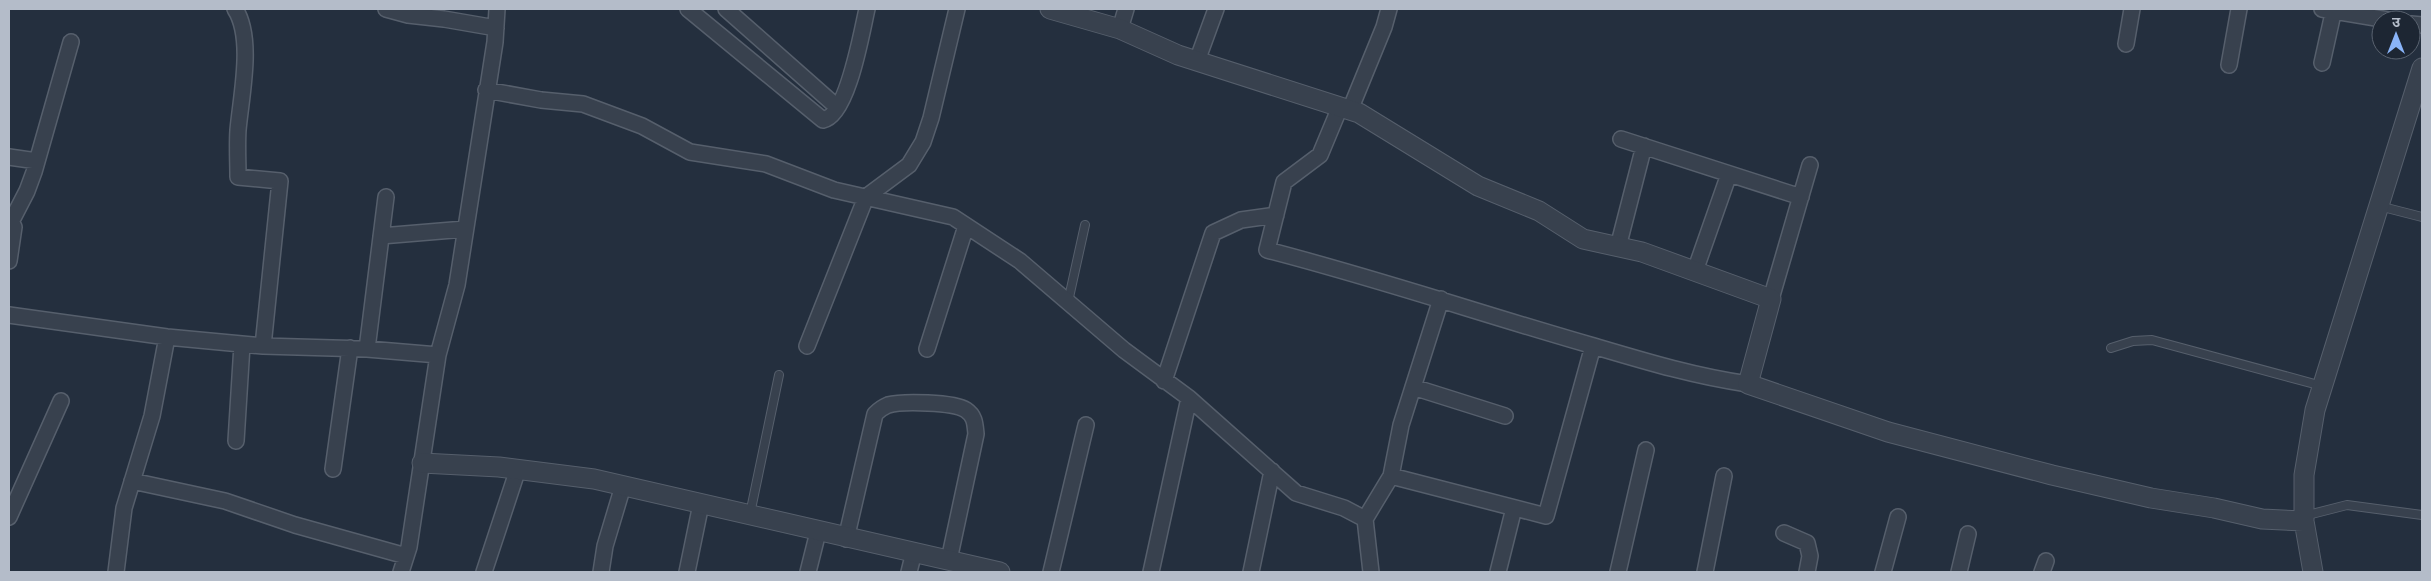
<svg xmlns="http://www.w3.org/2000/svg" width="2431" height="581" viewBox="0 0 2431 581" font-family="'Roboto Condensed','Noto Sans Devanagari',sans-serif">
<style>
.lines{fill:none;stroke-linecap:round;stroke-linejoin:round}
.service-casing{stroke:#565f6c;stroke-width:10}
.minor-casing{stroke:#565f6c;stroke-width:18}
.tertiary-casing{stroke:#565f6c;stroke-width:21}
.service{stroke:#38414e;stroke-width:8}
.minor{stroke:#38414e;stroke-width:15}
.tertiary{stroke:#38414e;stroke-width:19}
</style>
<rect width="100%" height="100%" fill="#242f3e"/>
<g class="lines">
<defs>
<path id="service" d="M2379 206 2422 217
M1068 302 1085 225
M2111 348 2133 341 2152 340 2322 386
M750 514 779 375
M2304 516 2347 505 2422 515"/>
<path id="minor" d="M235 9C254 38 241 96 238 130 237 146 238 162 238 177L280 181 263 346
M386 9 408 15 444 19 496 28
M688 9 823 120C848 116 862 30 867 9
M726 9 837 107
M2322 9 2388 20
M2411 24 2422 25
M1120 29 1126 9
M2126 44 2132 9
M1197 61 1216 9
M2322 63 2334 9
M2229 65 2239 9
M486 90 541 100 583 104 642 126 690 152 766 164 834 190 953 217 1020 261 1124 350 1189 398 1296 493 1344 508 1365 519 1371 572
M1340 107 1320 155 1284 182 1267 250C1376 278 1482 314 1590 345 1644 361 1693 376 1748 384
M1350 110 1384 27 1389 9
M1621 139 1801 197
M9 157 37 161
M9 217 14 227 9 261
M12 220 27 191 34 172 71 42
M381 236 465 229
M1618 247 1644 146
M1695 271 1729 174
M1771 299 1810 165
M9 315 167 337 263 346 367 349 438 355
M807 346 866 197 909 165 923 142 931 118 957 9
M367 349 386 197
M927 349 966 226
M1164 381 1213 233 1241 220 1276 215
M1413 387 1505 416
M236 441 242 345
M333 469 350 348
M1391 476 1546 516 1593 346
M132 481 225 501 295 525 406 556
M9 517 61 401
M1365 519 1391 476 1401 425 1441 299
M1784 533 1807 543 1810 556 1807 572
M846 539 875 414C879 410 883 407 888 405 902 401 954 402 966 410 975 416 975 424 976 434L949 560
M116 572 124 508 152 416 167 337
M401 572 409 547 438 355 457 285 495 42 497 9
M484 572 518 469
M601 572 605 546 623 486
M687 572 701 504
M808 572 818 532
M909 572 914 552
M1051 572 1086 425
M1151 572 1189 398
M1251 572 1272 471
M1498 572 1514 508
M1618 572 1646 450
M1705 572 1724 476
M1883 572 1898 517
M1959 572 1968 534
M2042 572 2046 561"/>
<path id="tertiary" d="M1050 9 1120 29 1178 55 1359 113 1478 186 1539 211 1583 239 1642 252 1771 299 1748 384 1888 432 2052 475 2151 498 2214 508 2262 519 2304 521
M422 463 499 467 594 479 1000 572
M2313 572 2304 521V475L2315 410 2422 68"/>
</defs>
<use href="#service" class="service-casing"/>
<use href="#minor" class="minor-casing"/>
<use href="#tertiary" class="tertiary-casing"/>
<use href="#service" class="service"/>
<use href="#minor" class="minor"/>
<use href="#tertiary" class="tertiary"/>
</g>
<rect width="2431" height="581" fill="none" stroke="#b4bcc9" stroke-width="20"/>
<g transform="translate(2396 35)"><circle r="24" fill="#1d2633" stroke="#59626f"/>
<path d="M0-4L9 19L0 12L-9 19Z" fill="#8ab4f8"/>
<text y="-8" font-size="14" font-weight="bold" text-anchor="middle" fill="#b4bcc9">उ</text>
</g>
</svg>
